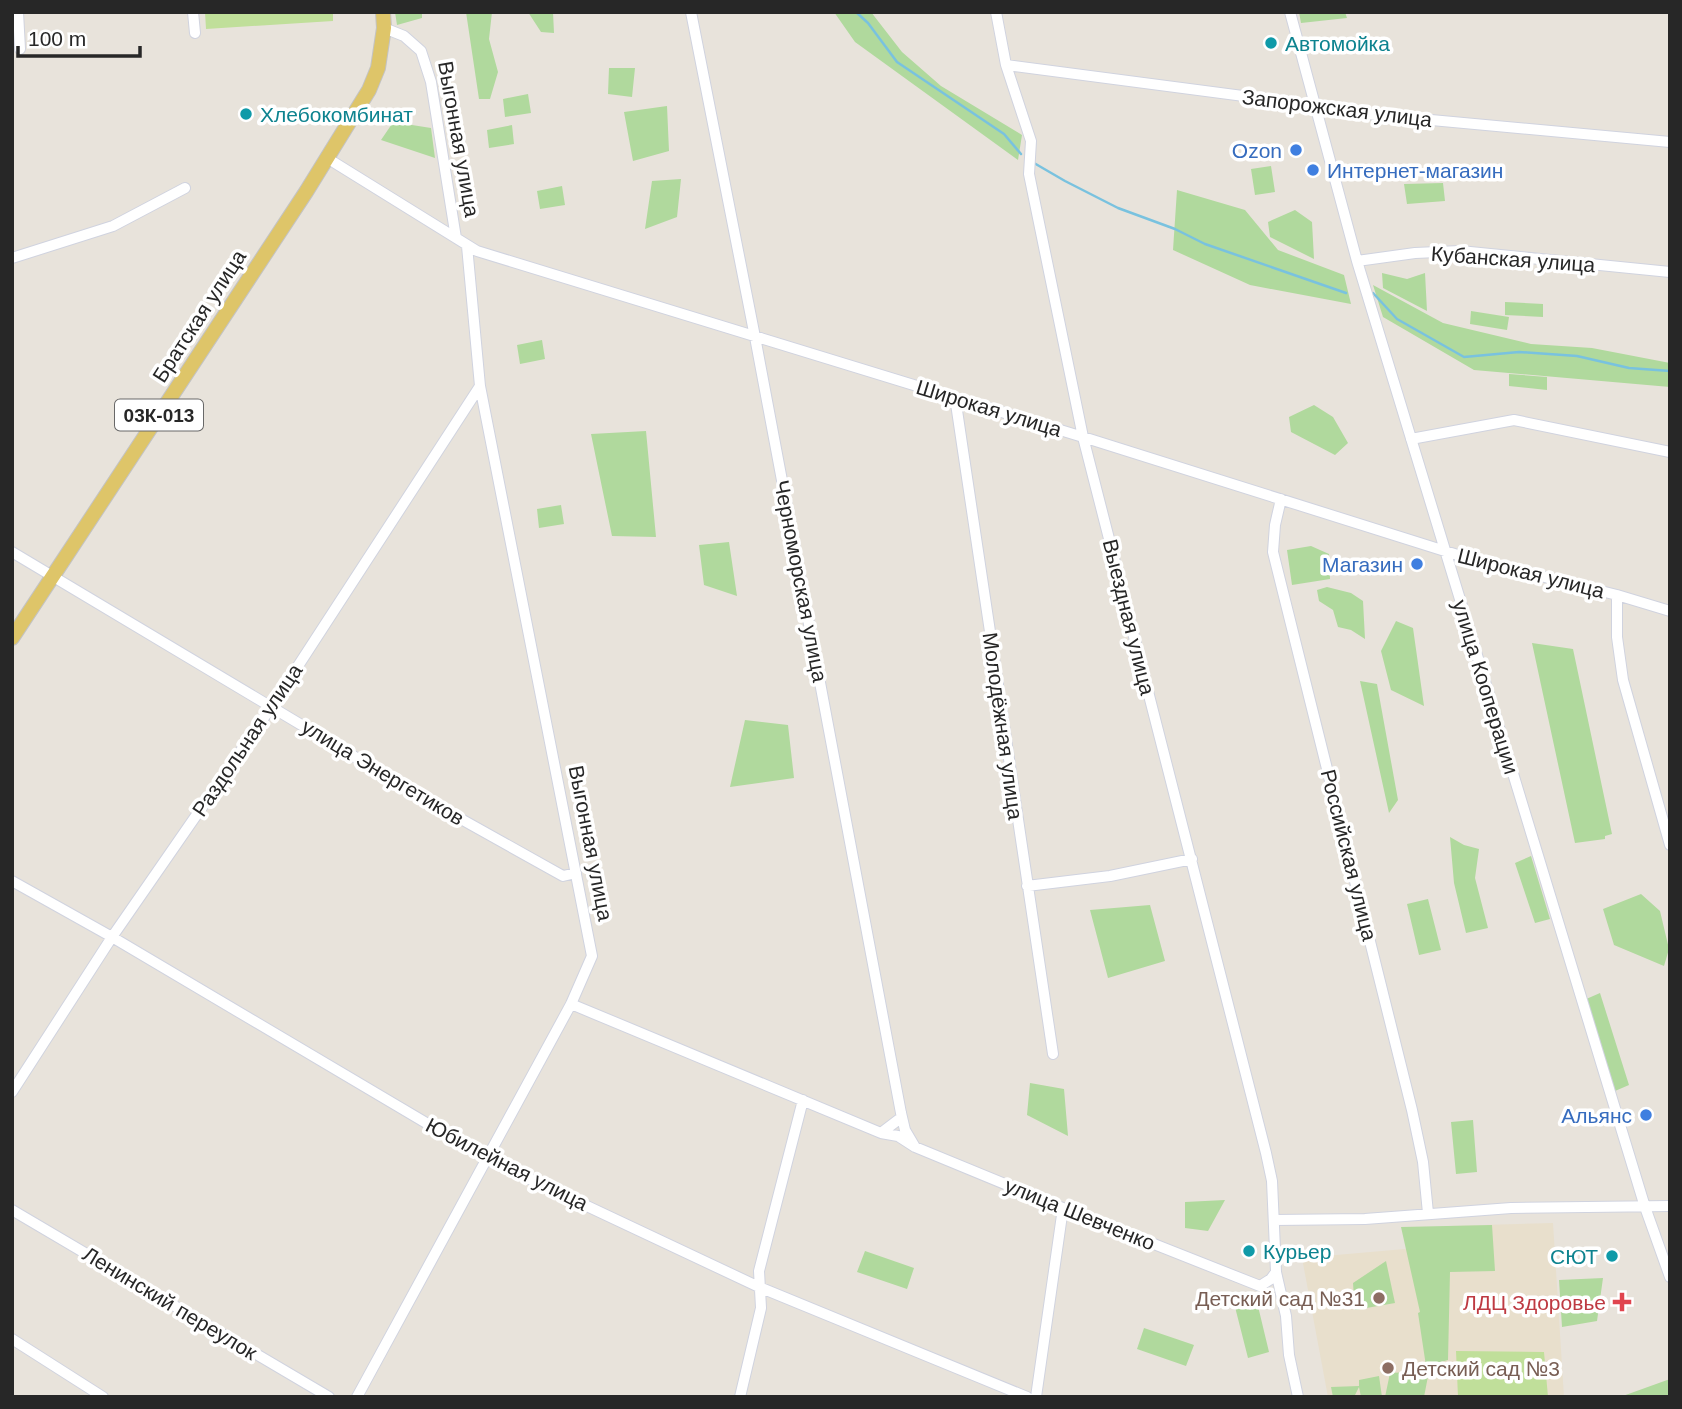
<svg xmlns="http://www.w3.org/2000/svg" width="1682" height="1409" viewBox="0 0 1682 1409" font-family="Arial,sans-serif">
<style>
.education{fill:#e8dfcc}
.green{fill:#b0d99d}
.pitch{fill:#c0df9a}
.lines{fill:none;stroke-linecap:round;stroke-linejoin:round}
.stream{stroke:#79c2df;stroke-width:2.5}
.minor-casing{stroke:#d0d3df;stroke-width:12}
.major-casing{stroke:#c3c3c3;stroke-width:16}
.minor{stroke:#fff;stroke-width:10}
.major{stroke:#dec569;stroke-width:14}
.culture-dot{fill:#0f9aa8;stroke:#fff;stroke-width:2.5}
.shop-dot{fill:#3f7fe0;stroke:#fff;stroke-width:2.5}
.education-dot{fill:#8d6e63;stroke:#fff;stroke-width:2.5}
.health-dot{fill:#e0444e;stroke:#fff;stroke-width:2.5}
.labels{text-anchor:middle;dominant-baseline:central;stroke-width:7;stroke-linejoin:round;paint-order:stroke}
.shield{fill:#fff;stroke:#686868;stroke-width:2}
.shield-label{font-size:19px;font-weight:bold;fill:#272727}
.culture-label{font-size:21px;fill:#0d838f;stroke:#fff;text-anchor:start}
.street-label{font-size:21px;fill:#272727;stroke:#fff}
.shop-label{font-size:21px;fill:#366cbe;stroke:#fff;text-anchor:end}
.education-label{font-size:21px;fill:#785e54;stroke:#fff;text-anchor:end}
.health-label{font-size:21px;fill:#be3a42;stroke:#fff;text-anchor:end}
</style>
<rect width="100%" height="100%" fill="#e8e3db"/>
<path class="education" d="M1553 1223 1564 1397H1328L1302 1258 1450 1245 1451 1226Z"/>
<path class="green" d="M395 12H422V18L397 25Z
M466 12H492L489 39 498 72 490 99H479Z
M528 12H553L554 33 541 32Z
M834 12H871L902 52 941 86 1022 135 1018 160 855 42Z
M1299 12H1345L1347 18 1301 23Z
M609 68H635L632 97 608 94Z
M528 94 531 113 505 117 503 99Z
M667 106 669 151 633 161 624 112Z
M398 115 412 125 431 128 435 158 381 140Z
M512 125 514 144 489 148 487 130Z
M1271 166 1275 192 1255 195 1251 169Z
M681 179 677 217 645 229 652 181Z
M1443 183 1445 201 1407 204 1404 184Z
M562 186 565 205 540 209 537 191Z
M1177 190 1245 210 1278 250 1344 275 1351 304 1250 285 1173 250Z
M1295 210 1312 222 1314 259 1270 237 1268 222Z
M1382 273 1407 279 1425 273 1427 311 1383 288Z
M1373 285 1443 323 1531 344 1592 348 1670 363V387L1474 370 1383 317Z
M1505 302 1543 304V317L1505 315Z
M1471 311 1509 317 1507 330 1470 324Z
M542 340 545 359 520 364 517 345Z
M1509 374 1547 377V390L1509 386Z
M1314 405 1333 417 1348 443 1335 455 1291 432 1289 417Z
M646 431 656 537 612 536 591 434Z
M561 505 564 524 539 528 537 509Z
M729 542 737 596 704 585 699 545Z
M1311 546 1329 554 1330 579 1292 585 1287 550Z
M1327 587 1351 593 1363 601 1365 639 1351 630 1338 627 1333 610 1319 601 1317 590Z
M1396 621 1413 628 1424 706 1391 690 1381 651Z
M1532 643 1573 649 1612 834 1605 836V839L1575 843Z
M1360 681 1377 684 1398 800 1389 813Z
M745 720 788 725 794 778 730 787Z
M1450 837 1464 845 1479 849 1475 878 1488 928 1466 933 1454 883Z
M1531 856 1550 919 1535 923 1515 863Z
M1641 894 1660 911 1669 949 1664 966 1614 945 1603 909Z
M1428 899 1441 950 1419 955 1407 904Z
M1150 905 1165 961 1108 978 1090 910Z
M1600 993 1629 1085 1615 1091 1584 1000Z
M1030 1083 1064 1089 1068 1136 1027 1115Z
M1473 1120 1477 1172 1456 1174 1451 1122Z
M1225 1200 1208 1231 1185 1228V1202Z
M1492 1225 1495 1271 1450 1272 1448 1360 1426 1366 1418 1313 1420 1312 1401 1227Z
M865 1251 914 1268 907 1289 857 1272Z
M1386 1261 1395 1303 1355 1310 1353 1283Z
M1603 1278 1597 1321 1562 1327 1559 1280Z
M1257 1302 1269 1352 1248 1358 1235 1307Z
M1144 1328 1194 1345 1186 1366 1137 1349Z
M1429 1371 1424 1397H1385L1390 1373Z
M1379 1376 1382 1397H1361L1359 1387 1354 1397H1333L1331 1387 1359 1386V1380Z
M1670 1379V1397H1620Z"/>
<path class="pitch" d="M205 12H333V21L206 29Z
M1456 1351 1544 1352 1548 1397H1458Z"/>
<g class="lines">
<path class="stream" d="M856 12 868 23 897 62 1004 134 1021 154
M1034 163 1065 181 1118 208 1175 229 1205 244 1346 293
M1373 293 1397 319 1464 357 1519 352 1577 356 1629 368 1670 371"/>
<defs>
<path id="minor" d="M18 12 20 49
M193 12 195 33
M691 12 755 337 901 1113 905 1130 915 1147
M996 12 1006 65 1031 141 1029 174 1083 437 1266 1153 1272 1181 1276 1272 1286 1316 1289 1355 1298 1397
M1290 12 1357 261 1645 1207 1670 1277
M384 28 404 36 421 51 431 82 456 238
M1006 65 1289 102 1334 111 1670 142
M327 158 477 251 1083 437 1464 557 1617 595 1670 611
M12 258 113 226 185 188
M1357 261 1415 253 1460 251 1670 272
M955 397 1053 1054
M1411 439 1514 420 1670 452
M1281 499 1275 525 1273 552 1412 1110 1423 1162 1428 1213
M12 552 427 800 563 876 576 873
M1617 595V637L1623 680 1670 845
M12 881 112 937 487 1159 759 1287 1027 1397
M1027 886 1110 876 1192 859
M571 1004 881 1133 902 1117
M12 1092 112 937 272 706 480 386
M881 1133 898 1136 915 1147 1063 1208 1260 1286 1271 1279 1276 1272
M12 1210 329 1397
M1274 1220 1365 1219 1511 1208 1670 1206
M12 1339 103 1397
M357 1397 571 1004 592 956 480 386 467 246
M740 1397 761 1308 759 1271 803 1100
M1036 1397 1063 1208"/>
<path id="major" d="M12 638 306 192 369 90 378 68 384 28 383 12"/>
</defs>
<use href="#minor" class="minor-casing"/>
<use href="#major" class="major-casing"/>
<use href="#minor" class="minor"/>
<use href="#major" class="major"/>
</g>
<g class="culture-dot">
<circle cx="1271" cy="43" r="7"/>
<circle cx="246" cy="114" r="7"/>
<circle cx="1249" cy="1251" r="7"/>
<circle cx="1612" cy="1256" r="7"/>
</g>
<g class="shop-dot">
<circle cx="1296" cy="150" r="7"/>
<circle cx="1313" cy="170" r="7"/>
<circle cx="1417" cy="564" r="7"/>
<circle cx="1646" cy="1115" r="7"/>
</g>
<g class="education-dot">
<circle cx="1379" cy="1298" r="7"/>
<circle cx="1388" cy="1368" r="7"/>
</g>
<path class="health-dot" d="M1618.5 1291.5h7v7h7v7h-7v7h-7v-7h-7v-7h7z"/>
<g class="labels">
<rect class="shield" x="115" y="399.5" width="88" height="31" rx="5"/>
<g class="shield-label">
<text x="159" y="415">03К-013</text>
</g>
<g class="culture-label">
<text x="1285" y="43">Автомойка</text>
<text x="260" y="114">Хлебокомбинат</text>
<text x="1263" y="1251">Курьер</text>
<text x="1598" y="1256" text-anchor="end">СЮТ</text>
</g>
<g class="street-label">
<text transform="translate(1337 108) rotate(7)">Запорожская улица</text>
<text transform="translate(459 139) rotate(80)">Выгонная улица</text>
<text transform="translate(1513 259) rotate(4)">Кубанская улица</text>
<text transform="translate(199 316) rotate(-57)">Братская улица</text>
<text transform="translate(989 408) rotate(17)">Широкая улица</text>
<text transform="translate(1531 573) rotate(14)">Широкая улица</text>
<text transform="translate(801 581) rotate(79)">Черноморская улица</text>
<text transform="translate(1129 617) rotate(76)">Выездная улица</text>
<text transform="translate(1486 687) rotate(73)">улица Кооперации</text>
<text transform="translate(1003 726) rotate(82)">Молодёжная улица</text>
<text transform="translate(247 740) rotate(-56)">Раздольная улица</text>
<text transform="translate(383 772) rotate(31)">улица Энергетиков</text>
<text transform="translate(591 843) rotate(79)">Выгонная улица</text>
<text transform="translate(1349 855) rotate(76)">Российская улица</text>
<text transform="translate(507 1164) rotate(27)">Юбилейная улица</text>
<text transform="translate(1080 1214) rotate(22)">улица Шевченко</text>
<text transform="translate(170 1303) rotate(31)">Ленинский переулок</text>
</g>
<g class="shop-label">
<text x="1282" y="150">Ozon</text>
<text x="1327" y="170" text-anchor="start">Интернет-магазин</text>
<text x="1403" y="564">Магазин</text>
<text x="1632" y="1115">Альянс</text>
</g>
<g class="education-label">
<text x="1365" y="1298">Детский сад №31</text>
<text x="1402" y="1368" text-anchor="start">Детский сад №3</text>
</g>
<g class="health-label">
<text x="1606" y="1302">ЛДЦ Здоровье</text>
</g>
</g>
<rect width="1682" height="1409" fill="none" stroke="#272727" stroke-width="28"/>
<path d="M18 46v10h122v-10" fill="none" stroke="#272727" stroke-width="3.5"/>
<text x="28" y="46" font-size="21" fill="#272727" stroke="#ffffff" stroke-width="5" paint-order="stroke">100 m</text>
</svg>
